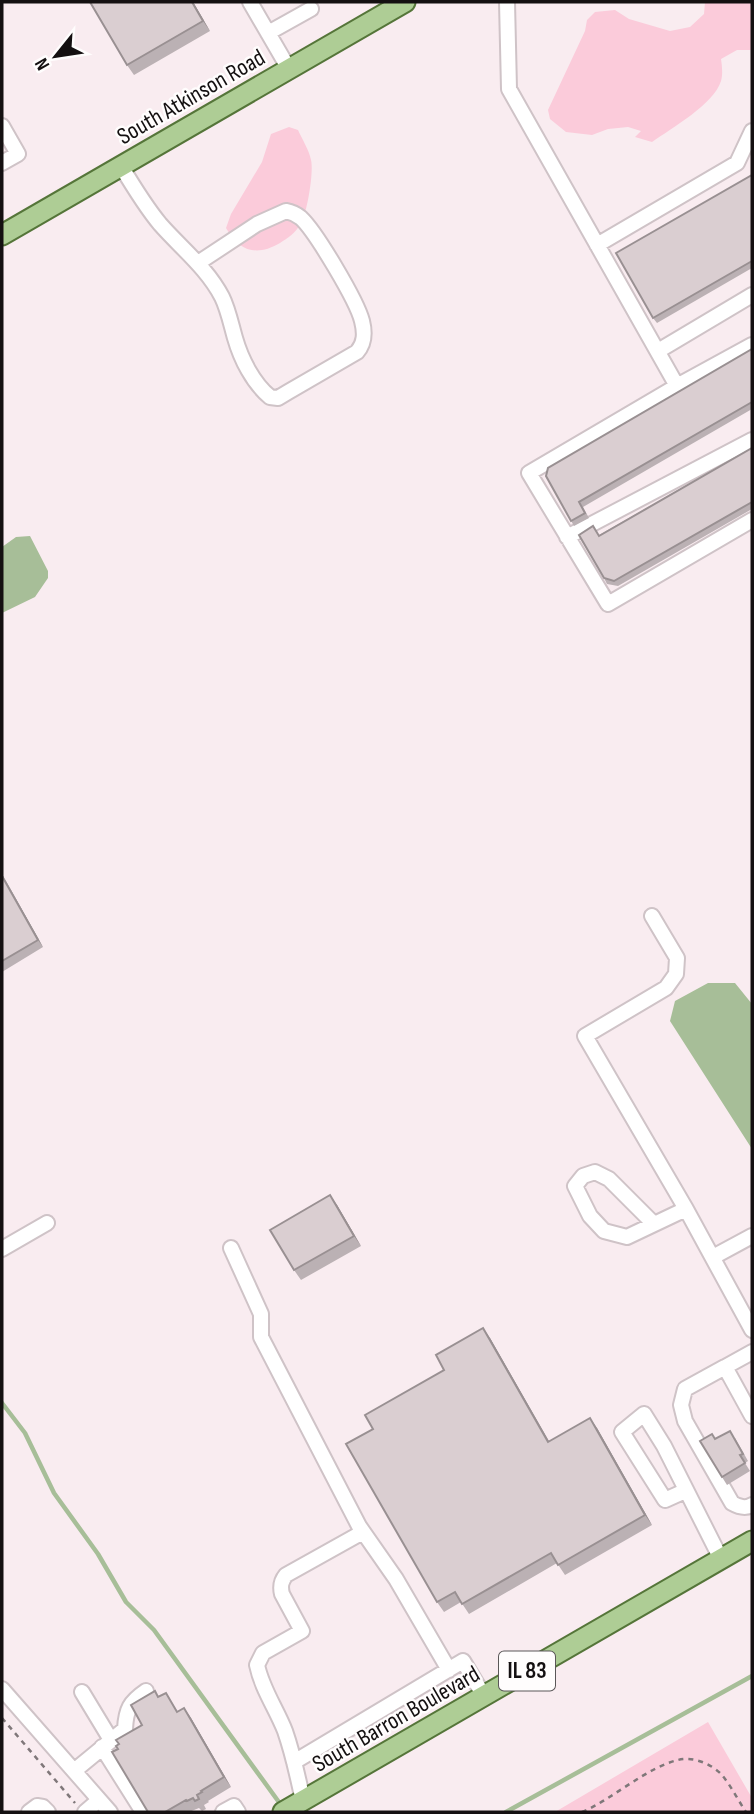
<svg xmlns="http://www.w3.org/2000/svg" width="754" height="1814" viewBox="0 0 754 1814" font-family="'Sofia Sans Condensed',sans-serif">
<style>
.green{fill:#fbcbda}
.water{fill:#a7be98}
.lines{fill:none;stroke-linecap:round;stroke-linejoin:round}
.stream{stroke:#a7be98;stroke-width:4.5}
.minor-casing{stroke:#cfc3c7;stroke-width:18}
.major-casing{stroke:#557539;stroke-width:23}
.path{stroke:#7f7779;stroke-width:2.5;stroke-dasharray:5 5;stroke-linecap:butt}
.minor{stroke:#fff;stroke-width:14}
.major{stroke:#aecd95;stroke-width:19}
.wall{fill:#bbb1b4}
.shaded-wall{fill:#999092}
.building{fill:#daced1;stroke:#999092;stroke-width:2}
.labels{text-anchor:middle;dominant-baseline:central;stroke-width:5;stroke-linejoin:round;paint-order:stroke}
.shield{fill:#fffdfd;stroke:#5a5758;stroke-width:2}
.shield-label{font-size:23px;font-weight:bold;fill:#141011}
.street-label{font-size:24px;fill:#141011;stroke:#fffdfd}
</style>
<rect width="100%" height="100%" fill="#f9ecf0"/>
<path class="green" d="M705 2H752V50H737L721 59C722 66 723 74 721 81 714 104 672 128 652 142L635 137 641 131 628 127 608 129 592 135 566 132 550 119 548 110 585 31 587 20 595 12 615 10 629 19 670 31 690 27 704 14Z
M289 127 298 130C302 139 309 150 311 160 314 172 307 215 300 225 295 233 288 238 280 243 256 257 239 251 226 228L231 214 262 162 271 134Z
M708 1722 752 1798V1812H555Z"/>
<path class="water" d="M30 536 48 571V578L35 597 2 613V547L16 537Z
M708 983H735L752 1004V1149L670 1021 675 1001Z"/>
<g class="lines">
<path class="stream" d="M2 1403 25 1433 54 1493 98 1554 126 1602 154 1630 281 1805
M506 1812 752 1676"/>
<defs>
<path id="minor" d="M250 2 289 69
M507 2 509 89 677 386 529 473 608 604 752 520
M268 33 311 9
M2 126 18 154 2 163
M121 166C133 186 145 206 160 224 181 248 207 268 222 297 228 309 231 324 235 338 241 359 253 383 270 397L278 398 288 392 357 352C365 343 365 333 362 321 357 301 316 232 301 218 296 214 292 212 286 211L257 224 198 263
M597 245 737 163 752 131
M658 351 752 295
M677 386 752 345
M567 537 752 440
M652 916 677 958 676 974 666 988 585 1036 686 1209 752 1330
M654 1224 609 1179 595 1172 583 1176 575 1186 590 1216 604 1231 627 1237 686 1209
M231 1248 261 1314V1337L359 1526 396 1579 449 1670
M2 1249 47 1223
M713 1257 752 1236
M752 1352 725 1367 752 1416
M725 1367 685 1389 681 1405 685 1421 732 1503C739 1507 745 1509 752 1505
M685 1491 665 1500 622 1432 644 1414 664 1446 721 1559
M2 1689 110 1812
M82 1692 111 1740
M102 1747 143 1812
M294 1762 463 1661 484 1696
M74 1771 125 1729C126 1709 130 1702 146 1691
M303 1801C298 1777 293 1754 285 1731 276 1708 262 1689 257 1665L263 1653 302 1631 282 1594C280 1586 281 1581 286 1575L363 1532
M29 1812 37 1806 43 1807 48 1812
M85 1812 99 1800
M223 1812 234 1806 238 1812"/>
<path id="major" d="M2 235 405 2
M283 1812 752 1541"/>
</defs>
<use href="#minor" class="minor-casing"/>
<use href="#major" class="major-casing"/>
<path class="path" d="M2 1718 75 1803
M582 1812C613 1799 647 1767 678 1760 693 1756 712 1764 722 1775 731 1786 738 1800 746 1812"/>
<use href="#minor" class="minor"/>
<use href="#major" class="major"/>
</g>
<path class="wall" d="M193 2 210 31 134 75 127 65Z
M752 175V268L657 323 653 318Z
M752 349V409L583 507 589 518 574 526 546 476Z
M752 448V509L618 586 607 584 604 578 599 535Z
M2 874 43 947 2 972Z
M337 1205 361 1246 301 1280 294 1270Z
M490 1338 549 1441 597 1428 652 1525 565 1575 557 1563 469 1614 461 1602 444 1612 437 1602 444 1370Z
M735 1438 748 1461 745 1463 750 1471 727 1485 722 1477 716 1439Z
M166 1693 178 1712 184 1708 191 1718 231 1787 208 1801 209 1802 204 1805 206 1809 202 1811 199 1808 189 1812H148L118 1749 119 1744 142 1725 159 1697Z"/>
<path class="shaded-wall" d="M192 2H193L210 31 203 21Z
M2 874 43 947 38 940Z
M330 1195 337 1205 361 1246 354 1236Z
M483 1328 490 1338 555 1452 548 1442Z
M590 1418 597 1428 652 1525 645 1515Z
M184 1708 191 1718 231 1787 224 1777Z"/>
<path class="building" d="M90 2H192L203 21 127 65Z
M752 175V261L653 318 616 253Z
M752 349V402L579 502 585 513 571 521 546 476 548 468Z
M752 448V502L614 581 604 578 579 535 593 526 599 536Z
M2 876 38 940 2 961Z
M330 1195 354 1236 294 1270 270 1230Z
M483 1328 548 1442 590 1418 645 1515 558 1565 551 1553 462 1604 455 1592 437 1602 346 1444 373 1429 365 1415 444 1370 436 1355Z
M730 1431 743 1454 740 1455 745 1463 722 1477 700 1441 712 1434 715 1439Z
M155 1691 158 1697 166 1693 177 1712 184 1708 224 1777 201 1791 202 1792 197 1795 199 1799 195 1801 193 1798 187 1801 186 1800 165 1812H148L112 1752 118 1749 116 1746 119 1744 116 1740 142 1725 131 1705Z"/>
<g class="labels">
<rect class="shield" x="499" y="1651.5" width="56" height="39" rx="5"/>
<g class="shield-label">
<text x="527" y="1671">IL 83</text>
</g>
<g class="street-label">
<text transform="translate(191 97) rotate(-30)">South Atkinson Road</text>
<text transform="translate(396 1719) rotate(-30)">South Barron Boulevard</text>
</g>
</g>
<rect width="754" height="1814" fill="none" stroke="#141011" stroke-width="7"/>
<g transform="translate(56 56) rotate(240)" stroke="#fffdfd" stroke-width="5" paint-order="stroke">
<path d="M0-5L12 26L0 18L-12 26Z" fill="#141011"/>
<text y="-10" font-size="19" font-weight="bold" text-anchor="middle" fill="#141011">N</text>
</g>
</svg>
